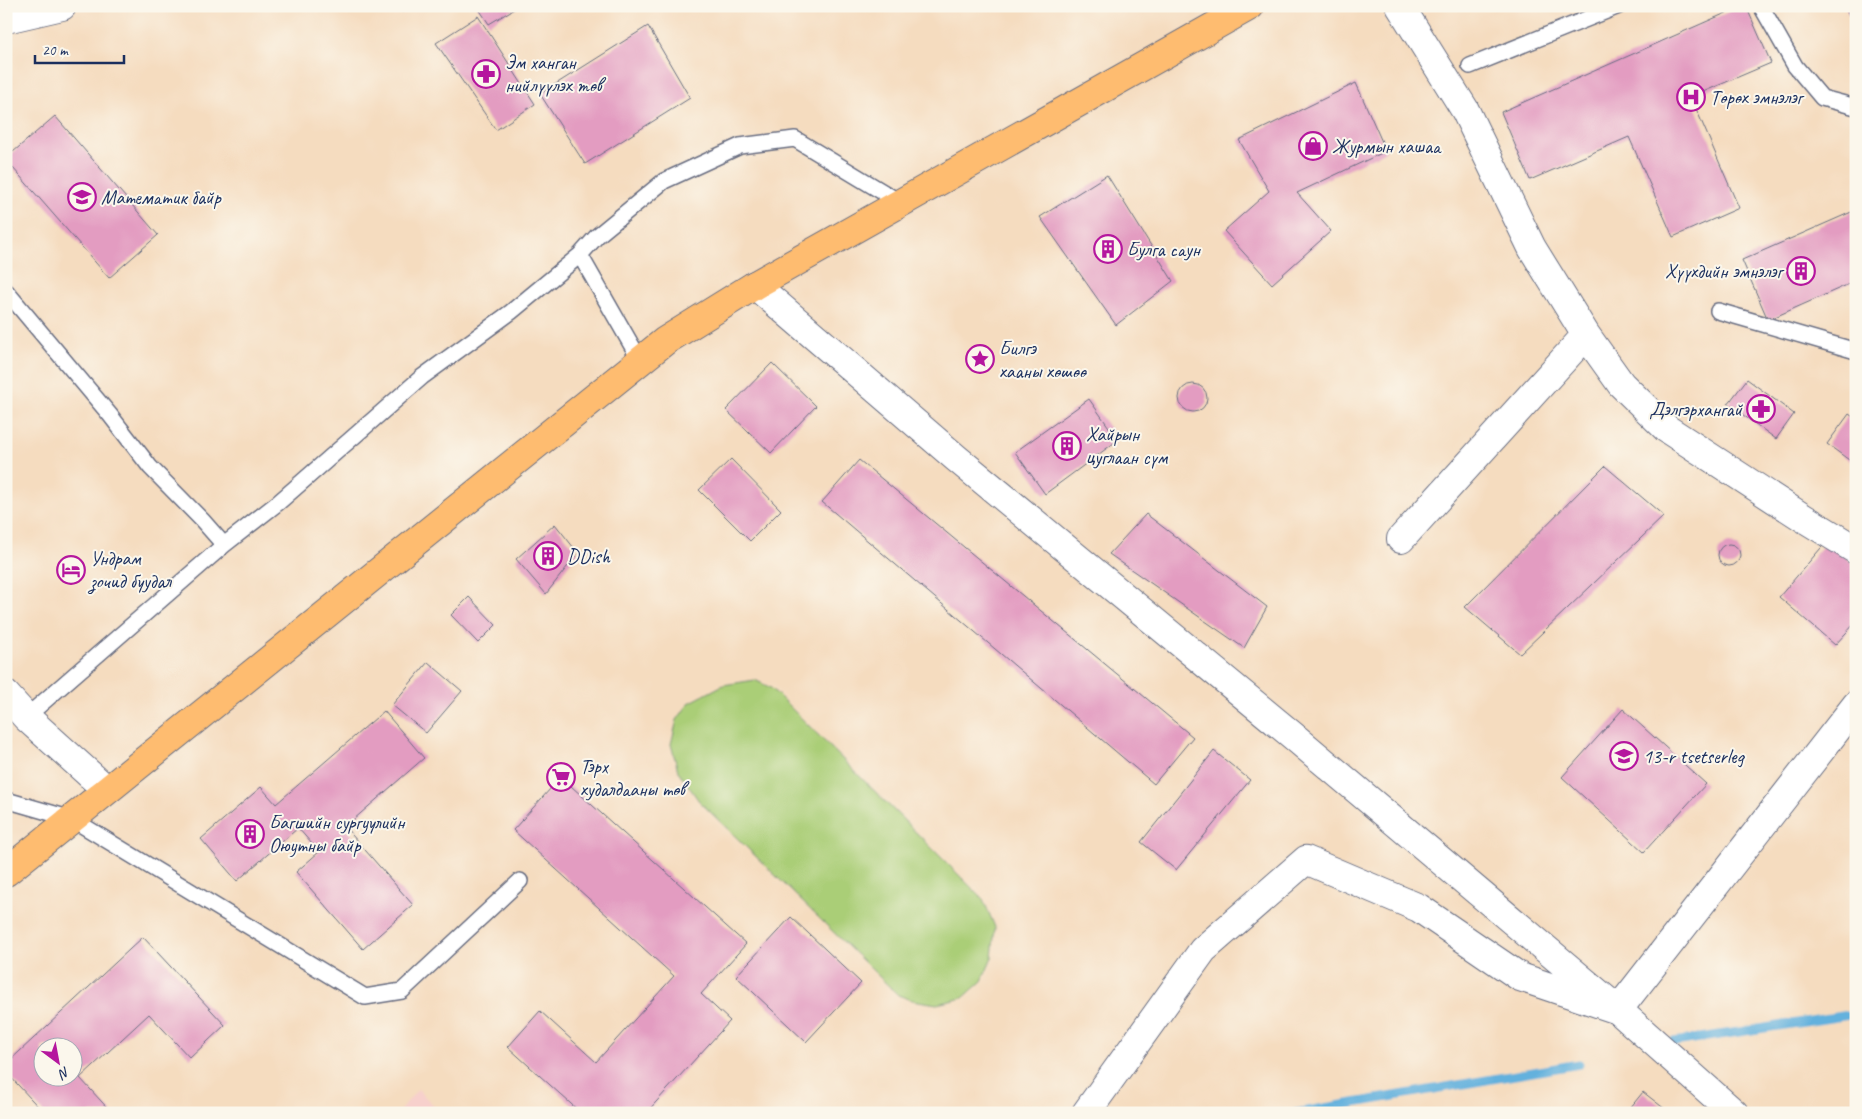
<svg xmlns="http://www.w3.org/2000/svg" width="1862" height="1119" viewBox="0 0 1862 1119" font-family="Caveat,sans-serif">
<style>
.built{fill:#f7d0cc}
.green{fill:#aace77;stroke:#627e6a}
.lines{fill:none;stroke-linecap:round;stroke-linejoin:round}
.stream{stroke:#63b1dd;stroke-width:9}
.building{fill:#e39cc1;fill-rule:evenodd}
.lane-casing{stroke:#676c80;stroke-width:18}
.street-casing{stroke:#676c80;stroke-width:30}
.highway-casing{stroke:#676c80;stroke-width:30}
.lane{stroke:#fff;stroke-width:15}
.street{stroke:#fff;stroke-width:28}
.highway{stroke:#febc70;stroke-width:28}
.labels{text-anchor:middle;dominant-baseline:central;stroke-width:4;stroke-linejoin:round;paint-order:stroke}
.poi-label{font-size:20px;fill:#1b2f5e;stroke:#fbf7ec;text-anchor:start}
</style>
<rect width="100%" height="100%" fill="#fbf7ec"/>
<filter id="ink" filterUnits="userSpaceOnUse"><feTurbulence type="fractalNoise" baseFrequency=".02" numOctaves="2"/><feDisplacementMap in="SourceGraphic" scale="10" xChannelSelector="R" yChannelSelector="G"/><feConvolveMatrix kernelMatrix="1 2 1 2 8 2 1 2 1" color-interpolation-filters="sRGB"/></filter>
<filter id="wash" filterUnits="userSpaceOnUse"><feTurbulence type="fractalNoise" baseFrequency=".0096" numOctaves="4" result="noise"/><feDisplacementMap in="SourceGraphic" scale="20" xChannelSelector="R" yChannelSelector="G"/><feGaussianBlur stdDeviation="1.12" result="paint"/><feColorMatrix in="noise" values="0 0 0 0 0 0 0 0 0 0 0 0 0 0 0 0 0 1.4 0 .05"/><feComposite in="paint" operator="in"/></filter>
<g filter="url(#wash)">
<rect width="100%" height="100%" fill="#f5dcbf"/>
<path class="built" d="M418 1089 440 1113H398Z"/>
<path class="green" d="M755 680 771 688 983 899 995 927 992 958 982 981 963 998 937 1004 912 1000 898 995 699 801 678 771 671 744 677 720 689 703 723 685Z"/>
<g class="lines">
<path class="stream" d="M1674 1042 1856 1014
M1296 1113 1579 1064"/>
</g>
<g id="blocks">
<path class="building" d="M391 6H414L403 12Z
M477 6H519L489 24Z
M1742 6H1746L1771 63 1691 97 1739 208 1673 237 1629 137 1530 180 1501 112Z
M1845 6H1856V31Z
M478 16 535 104 496 130 436 43Z
M648 26 690 98 585 164 540 94Z
M1356 83 1386 151 1297 193 1331 231 1272 284 1224 231 1269 191 1239 140Z
M55 116 158 235 109 278 6 160V158Z
M1107 175 1173 281 1116 325 1040 217Z
M1856 210V281L1768 320 1742 260Z
M772 363 816 406 771 453 726 410Z
M1747 379 1794 414 1776 439 1728 404Z
M1179 398a14 14 0 1 1 28 0a14 14 0 1 1-28 0Z
M1089 399 1118 440 1045 494 1015 452Z
M1849 414 1856 419V465L1827 444Z
M731 459 781 510 750 541 699 490Z
M859 460 1193 737 1154 784 822 502Z
M1605 466 1664 516 1520 654 1465 607Z
M1146 514 1267 607 1244 648 1109 554Z
M555 524 578 553 546 594 516 559Z
M1827 541 1856 566V622L1835 645 1779 597Z
M1718 555a11 11 0 1 1 22 0a11 11 0 1 1-22 0Z
M469 597 496 625 478 643 451 615Z
M428 662 462 691 426 733 392 705Z
M1623 709 1706 784 1644 852 1562 777Z
M384 711 424 758 345 827 413 905 363 949 296 872 319 852 298 828 237 881 201 839 261 787 276 804Z
M1214 751 1250 780 1176 870 1141 842Z
M561 777 746 944 701 994 730 1021 646 1113H581L508 1047 540 1011 596 1062 674 976 513 830Z
M791 917 861 983 806 1042 736 976Z
M143 937 225 1025 190 1058 149 1014 80 1078 112 1113H44L6 1072V1064ZM42 1046H72V1076H42Z
M1643 1092 1670 1113H1626Z"/>
</g>
</g>
<g filter="url(#ink)">
<use href="#blocks" fill-opacity="0" stroke="#676c80" stroke-width="1"/>
<g class="lines">
<defs>
<path id="lane" d="M1761 6 1795 66 1822 98 1856 107
M1470 66 1619 6
M580 255 640 360
M6 291 110 415 150 467 202 520 224 545 279 502 422 377 511 312 580 255 597 236 664 181 740 146 795 139 901 203
M1718 311 1856 351
M26 717 224 545
M6 800 72 819 365 997 402 991 520 881"/>
<path id="street" d="M1400 6 1465 110 1532 248 1586 335 1621 384 1667 429 1802 517 1856 550
M6 19 62 6
M755 285 956 458 1292 735 1618 1010 1734 1113
M1401 539 1586 335
M6 695 26 717 107 790
M1086 1113 1203 950 1306 860 1419 908 1520 977 1618 1010 1856 705"/>
<path id="highway" d="M6 872 665 341 755 285 1250 6"/>
</defs>
<use href="#lane" class="lane-casing"/>
<use href="#street" class="street-casing"/>
<use href="#highway" class="highway-casing"/>
<use href="#lane" class="lane"/>
<use href="#street" class="street"/>
<use href="#highway" class="highway"/>
</g>
</g>
<defs>
<symbol id="pharmacy-ring" viewBox="-11 -11 22 22"><circle r="9.5" fill="#fbf7ec" stroke="#b5179e" stroke-width="1.5"/><path d="M-2-6h4v4h4v4h-4v4h-4v-4h-4v-4h4Z" fill="#b5179e"/></symbol>
<symbol id="hospital-ring" viewBox="-11 -11 22 22"><circle r="9.5" fill="#fbf7ec" stroke="#b5179e" stroke-width="1.5"/><path d="M-5-5h3v3.5h4V-5h3V5h-3V1.5h-4V5h-3Z" fill="#b5179e"/></symbol>
<symbol id="shop-ring" viewBox="-11 -11 22 22"><circle r="9.5" fill="#fbf7ec" stroke="#b5179e" stroke-width="1.5"/><path d="M-5-2.5h2.3a2.7 3.5 0 0 1 5.4 0H5L5.5 6h-11ZM-1.5-2.5h3a1.5 2.3 0 0 0-3 0Z" fill="#b5179e"/></symbol>
<symbol id="university-ring" viewBox="-11 -11 22 22"><circle r="9.5" fill="#fbf7ec" stroke="#b5179e" stroke-width="1.5"/><path d="M0-5L7-2L0 1L-7-2ZM-4 1L0 2.5L4 1V4Q0 6-4 4Z" fill="#b5179e"/></symbol>
<symbol id="building-ring" viewBox="-11 -11 22 22"><circle r="9.5" fill="#fbf7ec" stroke="#b5179e" stroke-width="1.5"/><path d="M-4-6H4V6H1V3H-1V6H-4ZM-2.5-4.3h1.7v1.8h-1.7ZM.8-4.3h1.7v1.8H.8ZM-2.5-1h1.7V.8h-1.7ZM.8-1h1.7V.8H.8Z" fill="#b5179e"/></symbol>
<symbol id="sight-ring" viewBox="-11 -11 22 22"><circle r="9.5" fill="#fbf7ec" stroke="#b5179e" stroke-width="1.5"/><path d="M0-6L1.8-2.2L6-1.7L2.9 1.2L3.7 5.4L0 3.3L-3.7 5.4L-2.9 1.2L-6-1.7L-1.8-2.2Z" fill="#b5179e"/></symbol>
<symbol id="hotel-ring" viewBox="-11 -11 22 22"><circle r="9.5" fill="#fbf7ec" stroke="#b5179e" stroke-width="1.5"/><path d="M-6-4.5h1.5V1H6V5H4.5V3h-9V5H-6ZM-4 0a1.8 1.8 0 1 1 3.6 0ZM.5 0V-2.5h3Q6-2.5 6 0Z" fill="#b5179e"/></symbol>
<symbol id="school-ring" viewBox="-11 -11 22 22"><circle r="9.5" fill="#fbf7ec" stroke="#b5179e" stroke-width="1.5"/><path d="M0-5L7-2L0 1L-7-2ZM-4 1L0 2.5L4 1V4Q0 6-4 4Z" fill="#b5179e"/></symbol>
<symbol id="supermarket-ring" viewBox="-11 -11 22 22"><circle r="9.5" fill="#fbf7ec" stroke="#b5179e" stroke-width="1.5"/><path d="M-6-5.5h2.5l.6 2H6L4.5 2H-2.5L-4.4-4H-6ZM-1.5 3.2a1.3 1.3 0 1 0 .1 0ZM3 3.2a1.3 1.3 0 1 0 .1 0Z" fill="#b5179e"/></symbol>
</defs>
<g fill-rule="evenodd">
<use href="#pharmacy-ring" x="470" y="58" width="32" height="32"/>
<use href="#hospital-ring" x="1675" y="81" width="32" height="32"/>
<use href="#shop-ring" x="1297" y="130" width="32" height="32"/>
<use href="#university-ring" x="66" y="181" width="32" height="32"/>
<use href="#building-ring" x="1092" y="233" width="32" height="32"/>
<use href="#building-ring" x="1785" y="255" width="32" height="32"/>
<use href="#sight-ring" x="964" y="343" width="32" height="32"/>
<use href="#pharmacy-ring" x="1745" y="393" width="32" height="32"/>
<use href="#building-ring" x="1051" y="430" width="32" height="32"/>
<use href="#building-ring" x="532" y="540" width="32" height="32"/>
<use href="#hotel-ring" x="55" y="554" width="32" height="32"/>
<use href="#school-ring" x="1608" y="740" width="32" height="32"/>
<use href="#supermarket-ring" x="545" y="761" width="32" height="32"/>
<use href="#building-ring" x="234" y="818" width="32" height="32"/>
</g>
<g class="labels">
<g class="poi-label">
<text x="505" y="62">Эм ханган<tspan x="505" dy="23">нийлүүлэх төв</tspan></text>
<text x="1710" y="97">Төрөх эмнэлэг</text>
<text x="1332" y="146">Журмын хашаа</text>
<text x="101" y="197">Математик байр</text>
<text x="1127" y="249">Булга саун</text>
<text x="1782" y="271" text-anchor="end">Хүүхдийн эмнэлэг</text>
<text x="999" y="348">Билгэ<tspan x="999" dy="23">хааны хөшөө</tspan></text>
<text x="1742" y="409" text-anchor="end">Дэлгэрхангай</text>
<text x="1086" y="434">Хайрын<tspan x="1086" dy="23">цуглаан сүм</tspan></text>
<text x="567" y="556">DDish</text>
<text x="90" y="558">Ундрам<tspan x="90" dy="23">зочид буудал</tspan></text>
<text x="1643" y="756">13-r tsetserleg</text>
<text x="580" y="766">Тэрх<tspan x="580" dy="23">худалдааны төв</tspan></text>
<text x="269" y="822">Багшийн сургуулийн<tspan x="269" dy="23">Оюутны байр</tspan></text>
</g>
</g>
<rect width="1862" height="1119" fill="none" stroke="#fbf7ec" stroke-width="25"/>
<g transform="translate(58 1062) rotate(148)"><circle r="24" fill="#fbf7ec" stroke="#a1a7b3"/>
<path d="M0-4L9 19L0 12L-9 19Z" fill="#b5179e"/>
<text y="-8" font-size="14" font-weight="bold" text-anchor="middle" fill="#1b2f5e">N</text>
</g>
<path d="M35 55v8h89v-8" fill="none" stroke="#1b2f5e" stroke-width="2.5"/>
<text x="42" y="55" font-size="15" fill="#1b2f5e" stroke="#fbf7ec" stroke-width="4" paint-order="stroke">20 m</text>
</svg>
